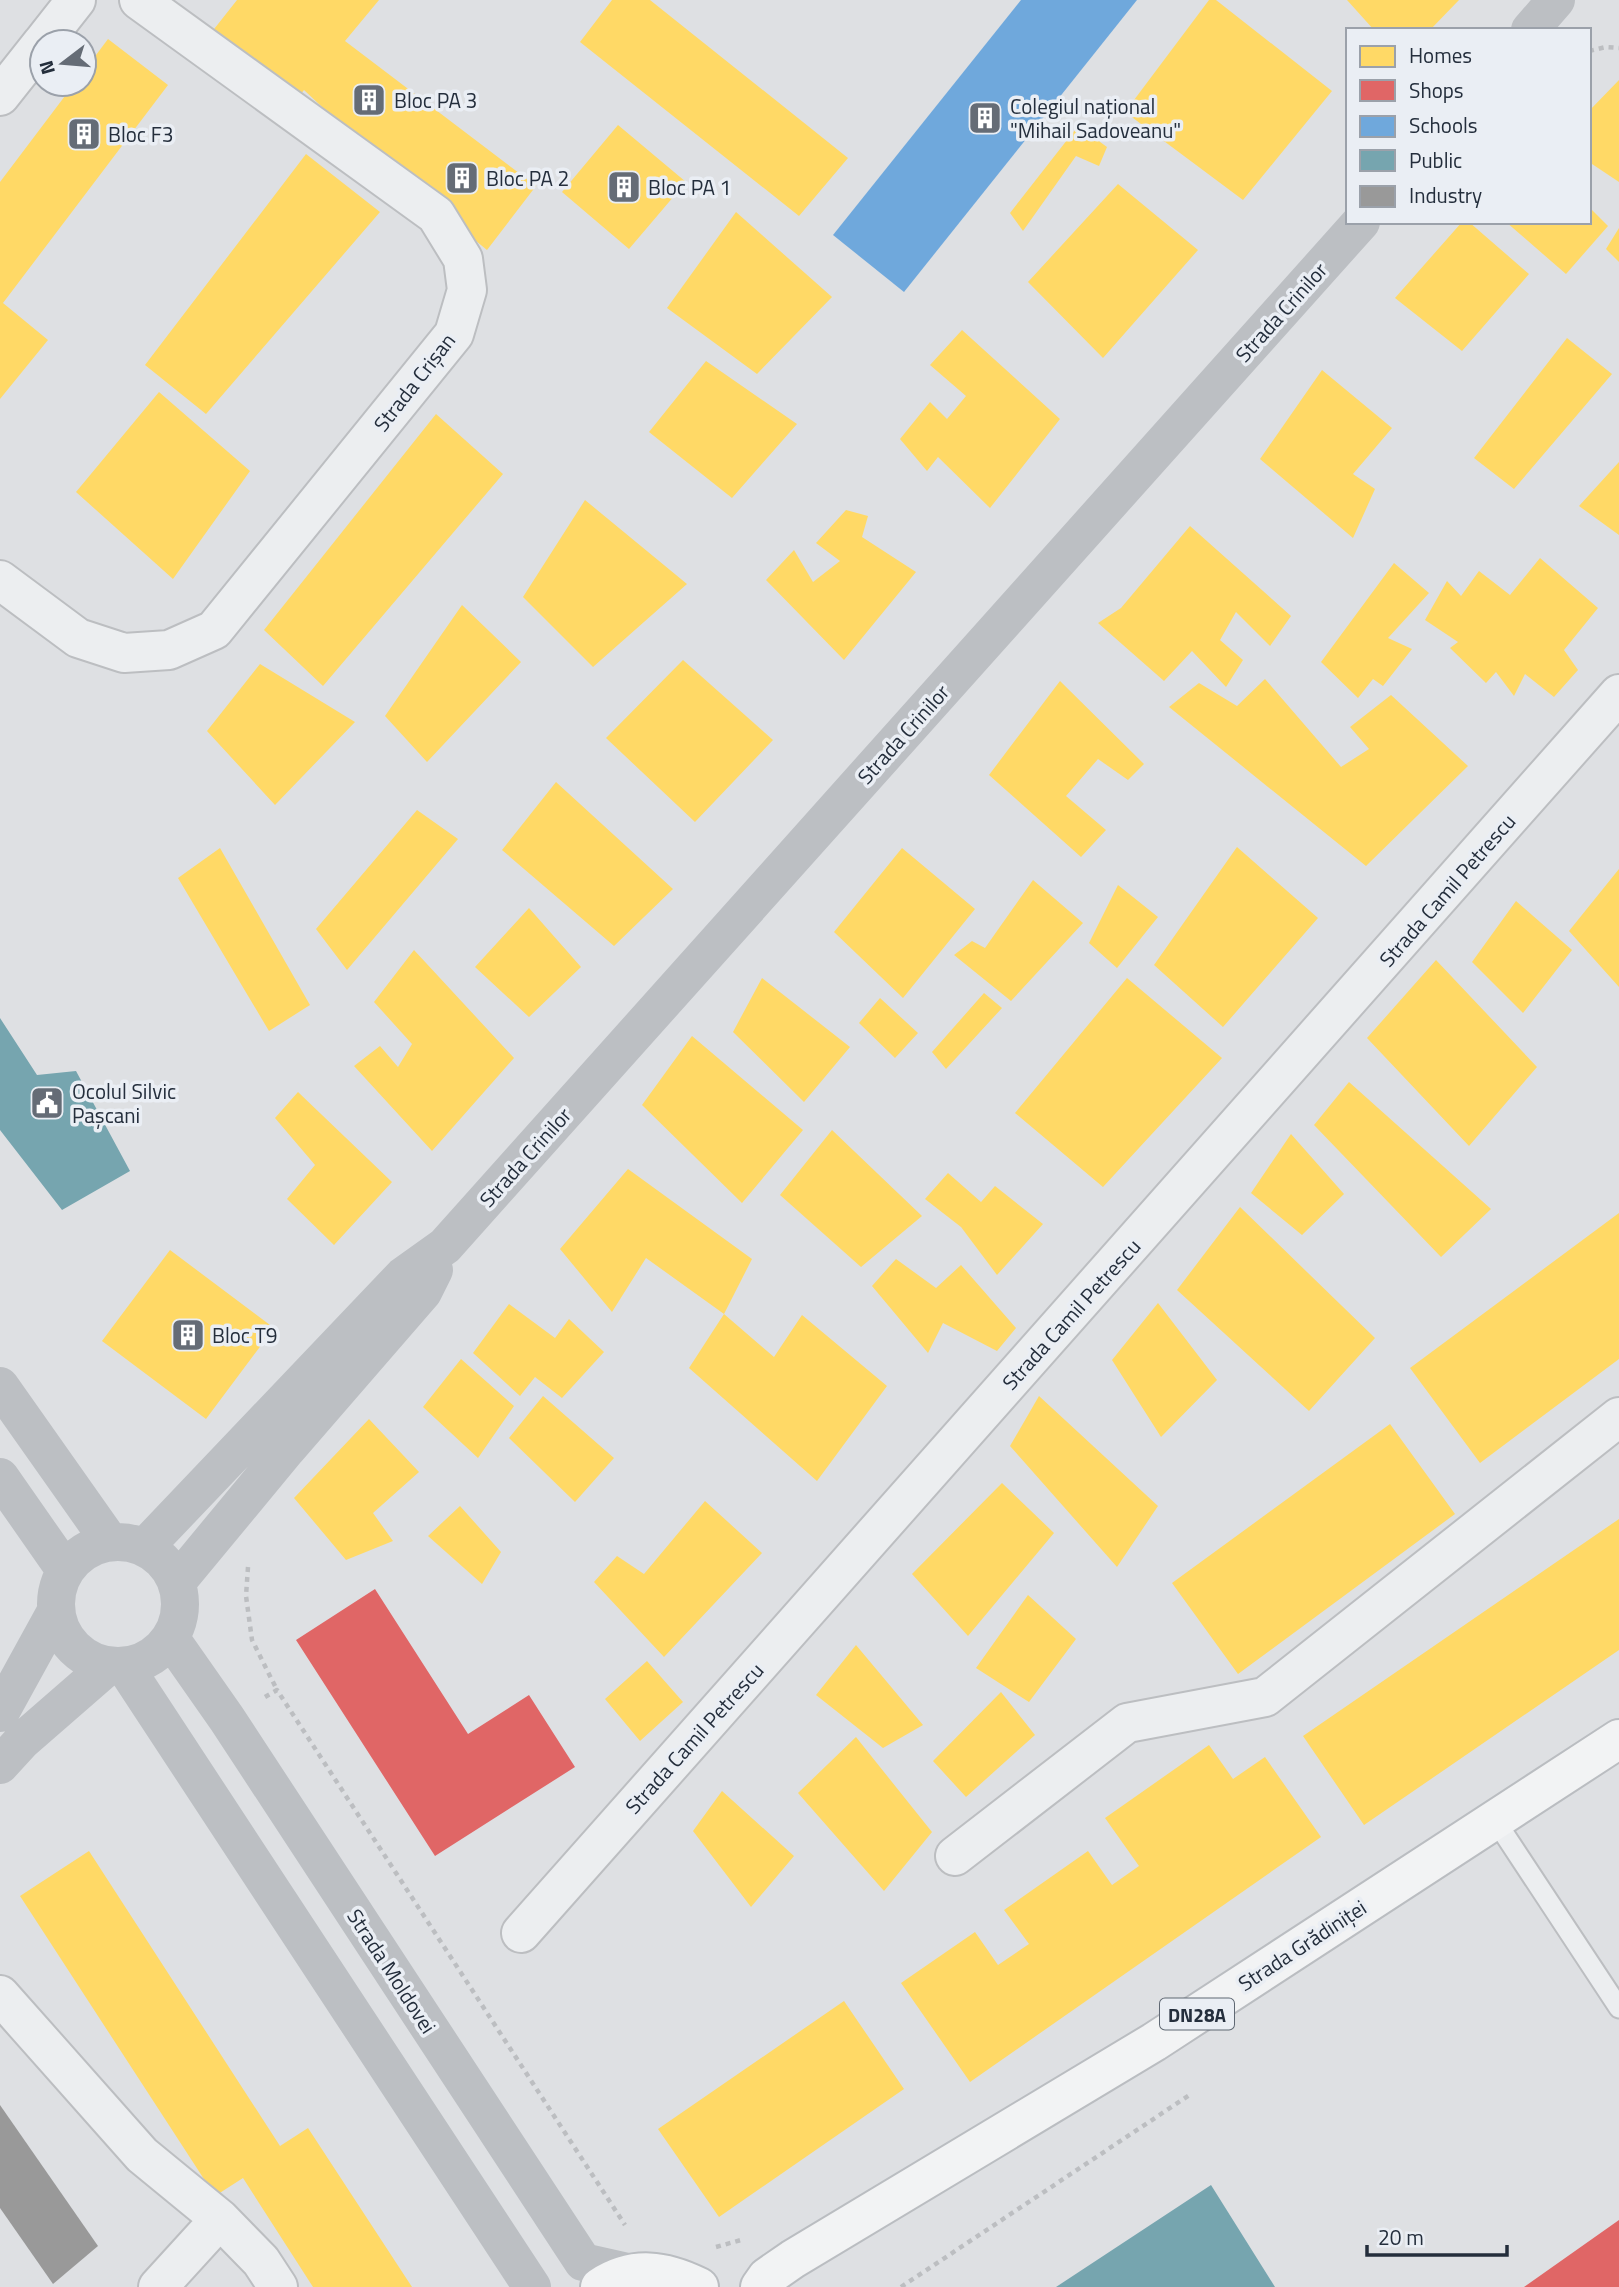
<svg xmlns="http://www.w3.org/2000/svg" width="1619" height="2287" viewBox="0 0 1619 2287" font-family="'Titillium Web',sans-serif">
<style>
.homes{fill:#ffd966}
.shops{fill:#e06666}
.schools{fill:#6fa8dc}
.public{fill:#76a5af}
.industry{fill:#999}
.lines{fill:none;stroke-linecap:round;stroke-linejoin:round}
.service-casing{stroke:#bcbec1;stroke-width:23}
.minor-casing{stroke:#bcbec1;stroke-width:42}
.primary-casing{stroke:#babdc1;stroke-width:42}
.path{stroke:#bcbec1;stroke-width:4.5;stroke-dasharray:5 5;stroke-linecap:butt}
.service{stroke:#eceef0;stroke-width:19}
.minor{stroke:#eceef0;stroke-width:38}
.secondary{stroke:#bcbfc3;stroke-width:38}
.primary{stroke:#f2f3f4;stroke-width:38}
.labels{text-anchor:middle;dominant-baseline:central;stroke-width:7;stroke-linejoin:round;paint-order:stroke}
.shield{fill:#eaeef4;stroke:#5f6873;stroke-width:2}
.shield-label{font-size:19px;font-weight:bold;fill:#242e3c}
.poi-label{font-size:21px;fill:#242e3c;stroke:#eaeef4;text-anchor:start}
.street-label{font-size:21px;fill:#242e3c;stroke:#eaeef4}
</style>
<rect width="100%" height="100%" fill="#dee0e3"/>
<path class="homes" d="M237 0H379L345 41 536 186 487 250 389 170 304 90 296 100 207 38Z
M612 0H650L848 158 799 216 580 42Z
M1209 0H1216L1332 91 1243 200 1125 112Z
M1347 0H1459L1430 30H1374Z
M108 39 168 85 3 303 48 340 0 399V182L74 84H84V71Z
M1619 80V182L1589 162V111Z
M618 125 686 182 629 249 562 192Z
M1078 126 1107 147 1099 166 1076 156 1023 231 1010 213Z
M306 154 380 212 206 414 145 365Z
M1118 184 1198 250 1103 358 1028 282Z
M1589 207 1608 226 1566 274 1506 222H1589Z
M736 212 832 297 757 374 667 308Z
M1462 222H1469L1529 274 1462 351 1395 298Z
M1619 228V262L1606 249Z
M962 330 1060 419 990 508 938 457 927 471 900 439 930 402 947 419 966 396 930 365Z
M1567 338 1612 374 1514 489 1474 458Z
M706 361 797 424 732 498 649 432Z
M1322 370 1392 428 1353 474 1375 489 1353 538 1260 459Z
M159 392 250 471 173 579 76 492Z
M436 414 503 474 323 686 264 630Z
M1619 462V535L1579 506Z
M585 500 687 584 593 667 523 597Z
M846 510 868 516 862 537 916 572 844 660 766 580 794 550 813 582 840 561 816 543Z
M1190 526 1291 616 1270 646 1236 612 1220 640 1243 660 1226 687 1192 651 1164 681 1098 623 1121 608Z
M1540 558 1598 608 1564 650 1578 670 1554 697 1525 674 1514 696 1496 672 1486 683 1450 648 1458 642 1425 620 1447 581 1461 596 1479 571 1510 595Z
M1394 563 1429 593 1388 638 1412 649 1383 686 1373 679 1358 698 1321 662Z
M462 605 521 662 427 762 385 716Z
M683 660 773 740 695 822 606 738Z
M260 664 355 722 275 805 207 731Z
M1265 679 1341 767 1369 749 1350 727 1391 695 1468 766 1366 866 1169 707 1199 683 1237 706Z
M1060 681 1144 764 1128 780 1098 759 1066 796 1106 830 1081 857 989 775Z
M556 782 673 889 614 946 502 850Z
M417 810 458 839 347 970 316 929Z
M1237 847 1318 918 1223 1027 1154 965Z
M220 848 310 1005 269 1031 178 878Z
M902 848 975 909 903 998 834 932Z
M1619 869V987L1569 931Z
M1033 880 1083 923 1011 1001 954 955 972 941 985 948Z
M1118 885 1158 917 1117 968 1089 943Z
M1516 901 1572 950 1523 1013 1472 962Z
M529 908 581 967 529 1017 475 967Z
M414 950 514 1058 432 1151 354 1066 380 1046 398 1067 412 1044 374 1002Z
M1436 960 1537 1067 1469 1146 1367 1038Z
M762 978 850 1047 804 1102 733 1032Z
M1127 978 1222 1058 1103 1187 1015 1113Z
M984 993 1002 1008 946 1069 932 1052Z
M880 998 918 1033 895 1058 859 1023Z
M692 1036 803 1130 742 1203 642 1105Z
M1349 1082 1491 1209 1441 1257 1314 1125Z
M298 1092 392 1182 334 1245 287 1199 315 1165 275 1118Z
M832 1130 922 1216 861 1267 780 1195Z
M1291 1134 1344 1194 1302 1235 1251 1193Z
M628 1169 752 1259 724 1314 646 1258 612 1312 560 1249Z
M948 1173 981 1202 995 1186 1043 1224 997 1275 961 1227 925 1199Z
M1240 1207 1375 1338 1309 1411 1177 1290Z
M1619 1213V1359L1480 1463 1410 1368Z
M170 1250 274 1328 206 1419 102 1341Z
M896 1259 936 1288 961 1265 1016 1328 997 1351 943 1323 928 1353 872 1286Z
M1158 1303 1217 1380 1161 1437 1112 1360Z
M509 1304 555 1338 569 1319 604 1352 562 1398 535 1377 520 1396 473 1353Z
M724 1314 774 1357 802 1315 887 1386 817 1481 689 1368Z
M461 1359 514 1406 478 1458 423 1407Z
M543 1396 614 1458 575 1502 509 1438Z
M1039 1396 1158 1506 1117 1567 1010 1446Z
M369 1419 419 1472 373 1513 393 1541 346 1560 294 1498Z
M1390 1424 1455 1514 1238 1674 1172 1583Z
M1002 1483 1054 1533 968 1636 912 1574Z
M705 1501 762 1553 664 1657 594 1582 617 1556 644 1574Z
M460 1506 501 1552 482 1584 428 1536Z
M1619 1519V1650L1364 1825 1303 1736Z
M1028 1595 1076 1639 1029 1702 976 1668Z
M856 1645 923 1725 883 1748 816 1695Z
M647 1661 683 1702 640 1741 605 1699Z
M1001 1692 1035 1735 966 1797 933 1761Z
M856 1737 932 1832 884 1891 798 1793Z
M1209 1745 1233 1779 1265 1757 1321 1837 970 2082 901 1983 975 1932 998 1965 1029 1944 1004 1910 1088 1851 1112 1885 1139 1866 1105 1818Z
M722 1791 794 1856 751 1907 693 1831Z
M89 1851 280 2146 308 2128 412 2287H313L243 2178 215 2196 20 1896Z
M844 2001 904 2089 719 2217 658 2129Z"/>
<path class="shops" d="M375 1589 468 1734 529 1695 575 1767 435 1856 296 1640Z
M1619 2220V2287H1524Z"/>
<path class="schools" d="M1021 0H1137L904 292 833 235Z"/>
<path class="public" d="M0 1018 37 1075 76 1071 130 1171 62 1210 0 1130Z
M1211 2185 1275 2287H1056Z"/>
<path class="industry" d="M0 2105 98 2246 53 2284 0 2208Z"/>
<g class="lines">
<defs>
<path id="service" d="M1495 1820 1619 2008"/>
<path id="minor" d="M43 42 76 0
M0 96 42 43
M0 580 78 638 124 653 169 650 214 630 454 334 467 290 463 259 436 215 139 0
M955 1856 1127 1723 1265 1697 1619 1417
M521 1933 1619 694
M0 1995 142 2155 220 2219 261 2261 278 2287
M158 2287 220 2219"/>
<path id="primary" d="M600 2287C633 2265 665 2270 699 2287
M760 2287 767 2277 793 2259 1154 2042 1619 1739"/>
</defs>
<use href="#service" class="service-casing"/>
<use href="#minor" class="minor-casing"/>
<use href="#primary" class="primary-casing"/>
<path class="path" d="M1589 51 1606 47 1619 48
M248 1567 246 1596 252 1640 277 1690
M265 1697 277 1690 625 2225
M716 2247 741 2240
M901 2287 1191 2094"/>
<use href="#service" class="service"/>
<use href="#minor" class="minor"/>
<path class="secondary" d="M1530 30 1556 0
M0 1386 110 1542
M0 1477 65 1570
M56 1604a62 62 0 1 1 124 0a62 62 0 1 1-124 0Z
M145 1547 403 1276 445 1246 1361 222
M177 1582 287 1449 423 1292 434 1270
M171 1639 227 1719 583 2262 632 2273
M125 1667 532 2287
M0 1713 55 1613
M0 1765 22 1741 107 1667"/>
<use href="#primary" class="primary"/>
</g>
<defs>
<symbol id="building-square" viewBox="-11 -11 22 22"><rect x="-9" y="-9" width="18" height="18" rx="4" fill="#656c76" stroke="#eaeef4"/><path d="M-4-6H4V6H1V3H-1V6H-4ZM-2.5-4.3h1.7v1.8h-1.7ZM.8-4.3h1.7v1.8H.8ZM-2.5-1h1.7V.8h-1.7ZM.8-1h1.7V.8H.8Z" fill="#fff"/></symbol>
<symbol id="civic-square" viewBox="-11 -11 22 22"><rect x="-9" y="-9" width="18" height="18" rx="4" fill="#656c76" stroke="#eaeef4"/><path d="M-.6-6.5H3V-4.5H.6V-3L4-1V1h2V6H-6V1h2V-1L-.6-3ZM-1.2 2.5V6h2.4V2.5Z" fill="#fff"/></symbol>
</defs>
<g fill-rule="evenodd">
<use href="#building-square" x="350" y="81" width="38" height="38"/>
<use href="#building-square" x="966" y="99" width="38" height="38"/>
<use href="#building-square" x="65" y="115" width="38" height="38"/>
<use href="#building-square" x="443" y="159" width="38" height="38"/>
<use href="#building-square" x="605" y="168" width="38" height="38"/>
<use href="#civic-square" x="28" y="1084" width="38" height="38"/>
<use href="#building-square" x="169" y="1316" width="38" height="38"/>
</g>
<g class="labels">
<rect class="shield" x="1160" y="1998.5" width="74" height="31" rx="5"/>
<g class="shield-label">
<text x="1197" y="2014">DN28A</text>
</g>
<g class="poi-label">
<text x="394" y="100">Bloc PA 3</text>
<text x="1010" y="106">Colegiul național<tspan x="1010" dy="24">"Mihail Sadoveanu"</tspan></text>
<text x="108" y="134">Bloc F3</text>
<text x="486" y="178">Bloc PA 2</text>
<text x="648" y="187">Bloc PA 1</text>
<text x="72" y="1091">Ocolul Silvic<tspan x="72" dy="24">Pașcani</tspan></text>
<text x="212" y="1335">Bloc T9</text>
</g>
<g class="street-label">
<text transform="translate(1281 312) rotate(-48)">Strada Crinilor</text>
<text transform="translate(414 382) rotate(-52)">Strada Crișan</text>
<text transform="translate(903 734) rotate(-48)">Strada Crinilor</text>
<text transform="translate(1447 890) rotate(-49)">Strada Camil Petrescu</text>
<text transform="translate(525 1157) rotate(-48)">Strada Crinilor</text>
<text transform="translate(1071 1314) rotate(-48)">Strada Camil Petrescu</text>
<text transform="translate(694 1738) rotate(-48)">Strada Camil Petrescu</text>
<text transform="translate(1302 1945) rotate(-33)">Strada Grădiniței</text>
<text transform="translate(392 1971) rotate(57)">Strada Moldovei</text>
</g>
</g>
<rect x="1346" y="28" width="245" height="196" fill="#eaeef4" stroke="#9ba1aa" stroke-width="2"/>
<rect x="1360" y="46" width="35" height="21" fill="#ffd966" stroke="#9ba1aa" stroke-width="2"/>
<text x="1409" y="63" font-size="21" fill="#242e3c">Homes</text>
<rect x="1360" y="80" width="35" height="21" fill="#e06666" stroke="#9ba1aa" stroke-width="2"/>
<text x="1409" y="98" font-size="21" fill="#242e3c">Shops</text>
<rect x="1360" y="116" width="35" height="21" fill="#6fa8dc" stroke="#9ba1aa" stroke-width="2"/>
<text x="1409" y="133" font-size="21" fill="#242e3c">Schools</text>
<rect x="1360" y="150" width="35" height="21" fill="#76a5af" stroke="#9ba1aa" stroke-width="2"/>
<text x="1409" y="168" font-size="21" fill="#242e3c">Public</text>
<rect x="1360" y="186" width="35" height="21" fill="#999999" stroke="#9ba1aa" stroke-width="2"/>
<text x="1409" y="203" font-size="21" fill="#242e3c">Industry</text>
<g transform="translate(63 63) rotate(254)"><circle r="33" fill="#eaeef4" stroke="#9ba1aa" stroke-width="2"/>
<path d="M0-5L12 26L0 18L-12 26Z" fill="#656c76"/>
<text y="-10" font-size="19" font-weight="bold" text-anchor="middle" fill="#242e3c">N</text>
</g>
<path d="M1367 2245v10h140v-10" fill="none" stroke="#242e3c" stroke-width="3.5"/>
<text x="1378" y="2245" font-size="21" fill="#242e3c" stroke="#eaeef4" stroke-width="5" paint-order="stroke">20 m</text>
</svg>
